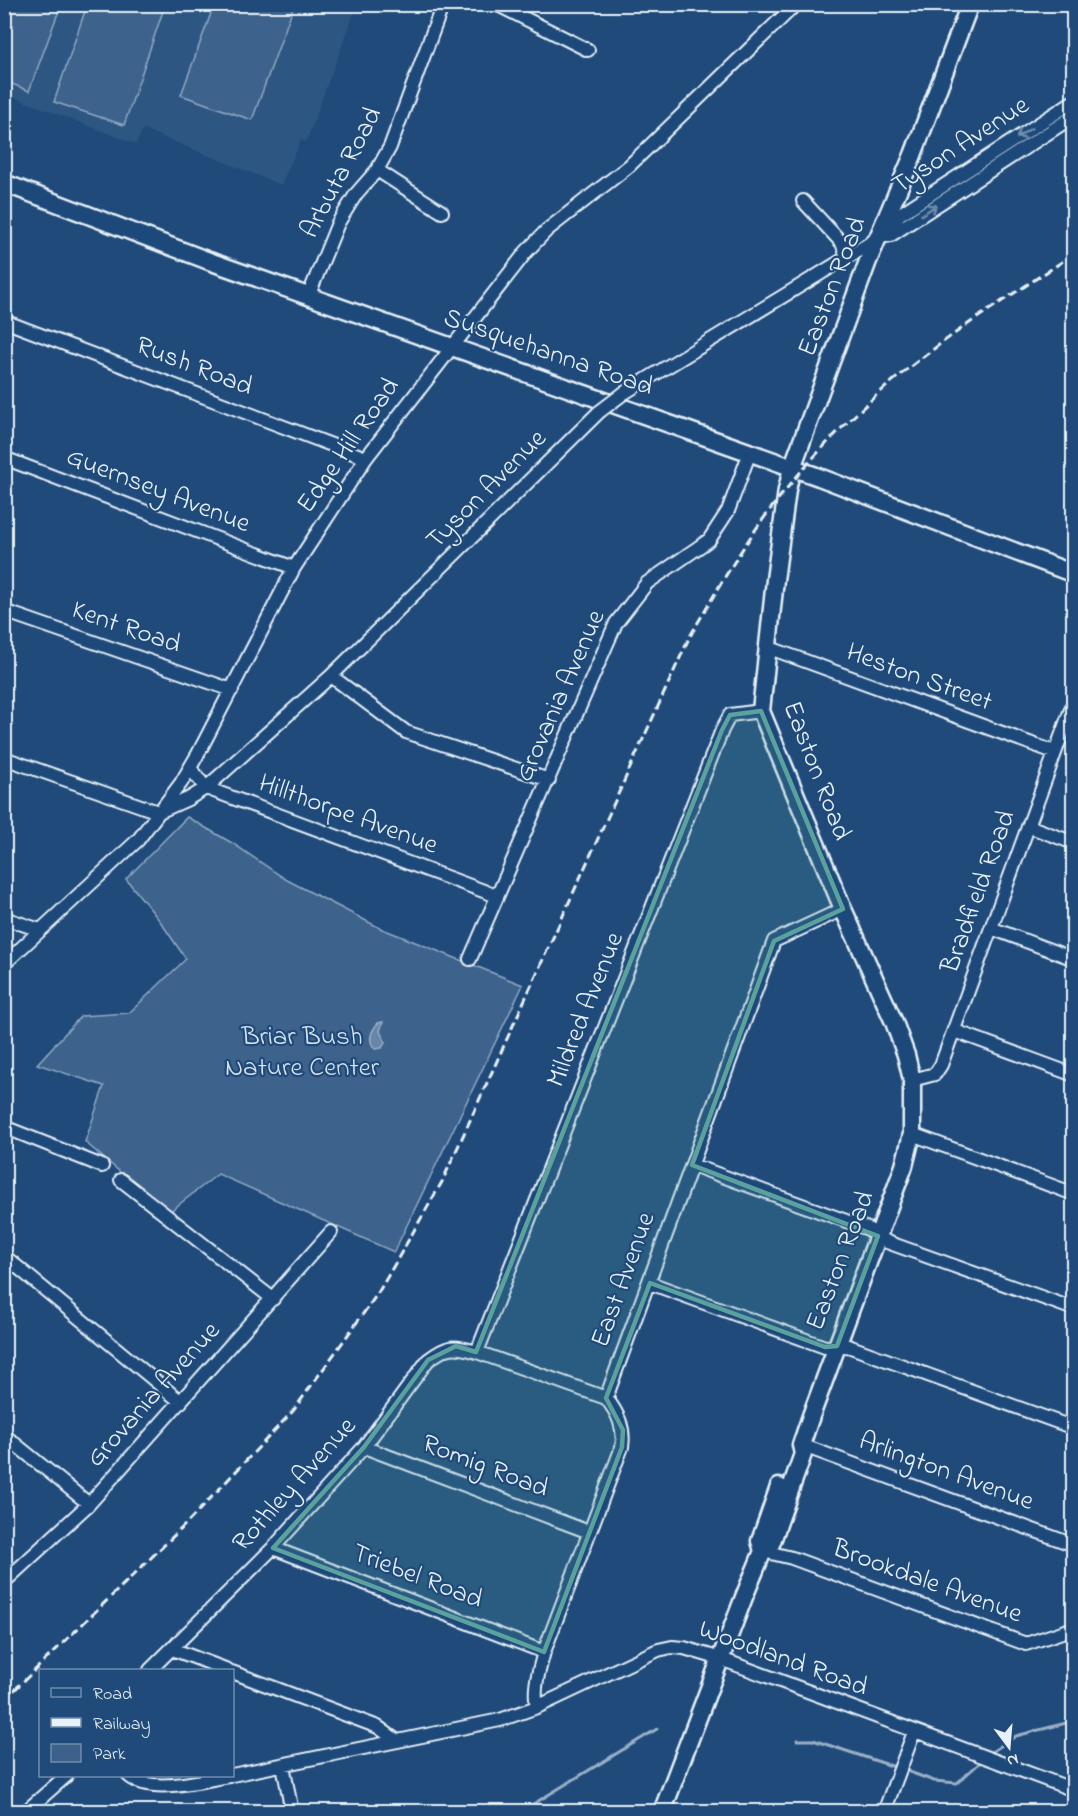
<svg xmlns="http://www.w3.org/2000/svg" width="1078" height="1816" viewBox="0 0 1078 1816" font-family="'Indie Flower',sans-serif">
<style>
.built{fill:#2e5683}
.green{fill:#3c628c;stroke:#92aac2;stroke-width:1.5}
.water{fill:#6685a7;stroke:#9ab0c7;stroke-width:1.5}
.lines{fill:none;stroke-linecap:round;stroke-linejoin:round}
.stream{stroke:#9ab0c7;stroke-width:3}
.minor-casing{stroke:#e8f1f8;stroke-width:16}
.major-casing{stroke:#e8f1f8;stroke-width:21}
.minor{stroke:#1f4a7a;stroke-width:12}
.major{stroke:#1f4a7a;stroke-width:16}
.rail{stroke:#e8f1f8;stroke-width:3;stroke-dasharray:9 4.5;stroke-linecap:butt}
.minor-bridge-casing{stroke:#e8f1f8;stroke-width:16;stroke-linecap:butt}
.minor-bridge{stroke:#1f4a7a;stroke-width:12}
.oneway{stroke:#6f8dac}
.marked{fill:#5ba19e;fill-opacity:0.2;stroke:#5ba19e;stroke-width:4.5;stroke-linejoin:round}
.labels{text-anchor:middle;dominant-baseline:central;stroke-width:4.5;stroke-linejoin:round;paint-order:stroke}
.street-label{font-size:27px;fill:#e8f1f8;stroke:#1f4a7a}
.park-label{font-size:27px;fill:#d7e3ed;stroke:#1f4a7a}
</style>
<rect width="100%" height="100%" fill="#1f4a7a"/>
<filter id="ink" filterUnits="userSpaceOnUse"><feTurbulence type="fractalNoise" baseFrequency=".0167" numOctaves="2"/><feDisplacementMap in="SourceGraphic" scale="12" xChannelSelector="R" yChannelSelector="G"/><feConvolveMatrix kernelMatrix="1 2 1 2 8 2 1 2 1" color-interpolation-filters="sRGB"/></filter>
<g filter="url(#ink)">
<path class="built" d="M4 5H357L306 142 301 140 281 185 143 129 136 144 5 94Z"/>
<path class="green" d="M4 5H61L29 91 5 81Z
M87 5H165L124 125 54 102Z
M214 5H294L252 120 181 95Z
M187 817 232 843 287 880 380 928 523 985 394 1252 218 1174 168 1213 85 1142 104 1086 37 1064 81 1016 129 1013 186 959 160 921 126 879Z"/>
<path class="water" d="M383 1022 380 1031 385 1042 382 1048 375 1049C367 1040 371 1031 378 1023Z"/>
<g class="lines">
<path class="stream" d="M797 1740H813L898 1768
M987 1755 1016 1736 1074 1721
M904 1770 934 1781 957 1783 983 1760
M520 1812 657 1729"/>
<defs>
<path id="minor" d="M496 4 588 50
M377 170 442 212
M803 201 842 243 847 256
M879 237 891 235 1074 116
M308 297 338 223 356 194 377 170 390 147 443 4
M4 321 366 458
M624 393 864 247 879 237 900 214 1074 101
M4 458 294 568
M4 611 232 690
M767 647 1054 752
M331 676 406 732 549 780
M4 758 158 812
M190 768 206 788 497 896
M161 811 188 799 206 788 331 676 599 412
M1028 826 1074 843
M4 918 40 930
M991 928 1074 959
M470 959 616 623 647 583 709 540 728 511 750 452
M4 964 138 840 181 783 198 754 294 568 366 458 526 252 547 230 629 166 796 4
M955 1031 1074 1075
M912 1080 935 1074 941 1065 1074 701
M4 1127 102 1166
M912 1134 1074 1194
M692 1165 868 1229 887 1242 1074 1309
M121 1180 273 1299
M4 1256 181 1402
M650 1283 825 1347 848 1346 1074 1428
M477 1352 722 730 730 715 761 711
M4 1435 89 1504
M801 1445 1074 1545
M364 1447 589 1532
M273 1548 544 1652
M763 1551 792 1558 1026 1644 1074 1628
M4 1582 89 1504 331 1232
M172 1649 228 1670
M150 1670 273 1548 364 1447 428 1360C448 1345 453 1345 477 1352L606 1398
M232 1672 378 1727 397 1741
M537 1707C533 1687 539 1671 544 1652L622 1447C625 1428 618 1413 606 1398L774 941 843 909
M283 1765 292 1812
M232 1775 500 1720 537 1707 658 1650 672 1647 684 1648 721 1659 1074 1790
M129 1776C151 1795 203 1780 229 1776
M25 1812 66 1776
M884 1812 914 1732"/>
<path id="major" d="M4 183 209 261 819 477 1074 574
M763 1551 760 1541 779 1487
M662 1812 744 1597 763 1551 771 1544 803 1454 801 1445 811 1416 904 1166 912 1134V1080L906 1055 894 1022 843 909 761 711 775 580 787 490 792 468 868 261 913 155 970 4"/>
</defs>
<use href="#minor" class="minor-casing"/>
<use href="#major" class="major-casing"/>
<use href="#minor" class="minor"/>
<use href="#major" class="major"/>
<path class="rail" d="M4 1700 188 1522 293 1411 378 1293 442 1182 689 638C714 595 739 551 769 511 813 453 868 398 927 354 974 318 1024 287 1074 254"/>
<defs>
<path id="minor-bridge" d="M599 412 624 393"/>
</defs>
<use href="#minor-bridge" class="minor-bridge-casing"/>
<use href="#minor-bridge" class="minor-bridge"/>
</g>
<defs><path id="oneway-shaft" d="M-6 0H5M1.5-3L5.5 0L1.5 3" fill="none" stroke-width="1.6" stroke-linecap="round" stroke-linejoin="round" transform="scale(1.5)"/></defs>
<g class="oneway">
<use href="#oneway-shaft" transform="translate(1024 133) rotate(147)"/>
<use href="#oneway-shaft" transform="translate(929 210) rotate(-33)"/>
</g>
</g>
<path class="marked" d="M761 711 843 909 774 941 692 1165 878 1236 837 1346 825 1347 650 1283 606 1398 623 1430 622 1447 544 1652 273 1548 364 1447 428 1360 456 1346 476 1352 722 730 730 715Z"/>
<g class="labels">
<g class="street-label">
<text transform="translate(961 146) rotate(-33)">Tyson Avenue</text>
<text transform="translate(342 173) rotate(-62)">Arbuta Road</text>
<text transform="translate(833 287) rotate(-69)">Easton Road</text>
<text transform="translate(548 353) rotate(19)">Susquehanna Road</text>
<text transform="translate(194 367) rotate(21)">Rush Road</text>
<text transform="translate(349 446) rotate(-55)">Edge Hill Road</text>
<text transform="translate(487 490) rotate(-45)">Tyson Avenue</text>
<text transform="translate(158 491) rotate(21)">Guernsey Avenue</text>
<text transform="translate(126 628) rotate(19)">Kent Road</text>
<text transform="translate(919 678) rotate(20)">Heston Street</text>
<text transform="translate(561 696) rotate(-66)">Grovania Avenue</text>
<text transform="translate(816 771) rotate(69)">Easton Road</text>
<text transform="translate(348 815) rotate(20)">Hillthorpe Avenue</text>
<text transform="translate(979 892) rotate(-70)">Bradfield Road</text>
<text transform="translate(586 1010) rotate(-68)">Mildred Avenue</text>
<text transform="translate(841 1261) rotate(-69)">Easton Road</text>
<text transform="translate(624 1280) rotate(-70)">East Avenue</text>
<text transform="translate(154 1395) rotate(-48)">Grovania Avenue</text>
<text transform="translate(485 1467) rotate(21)">Romig Road</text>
<text transform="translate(946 1472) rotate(20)">Arlington Avenue</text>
<text transform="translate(295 1485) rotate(-48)">Rothley Avenue</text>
<text transform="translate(417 1577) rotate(21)">Triebel Road</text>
<text transform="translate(927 1582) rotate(20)">Brookdale Avenue</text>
<text transform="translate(783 1659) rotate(20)">Woodland Road</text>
</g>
<g class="park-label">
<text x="302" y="1037">Briar Bush<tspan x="302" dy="31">Nature Center</tspan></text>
</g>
</g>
<rect width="1078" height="1816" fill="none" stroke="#1f4a7a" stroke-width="24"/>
<rect x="12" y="12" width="1054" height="1792" fill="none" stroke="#e8f1f8" stroke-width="2" filter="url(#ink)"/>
<rect x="39" y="1669" width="195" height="108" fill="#1f4a7a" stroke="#6f8dac" stroke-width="1.5"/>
<rect x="51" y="1688" width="30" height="9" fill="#1f4a7a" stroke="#6f8dac" stroke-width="1.5"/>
<text x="93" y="1699" font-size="18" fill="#e8f1f8">Road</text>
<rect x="51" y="1718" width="30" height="9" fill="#e8f1f8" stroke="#6f8dac" stroke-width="1.5"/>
<text x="93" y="1729" font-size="18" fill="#e8f1f8">Railway</text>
<rect x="51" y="1744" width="30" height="18" fill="#3c628c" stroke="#6f8dac" stroke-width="1.5"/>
<text x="93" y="1759" font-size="18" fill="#e8f1f8">Park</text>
<g transform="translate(1009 1747) rotate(164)" stroke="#1f4a7a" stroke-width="4.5" paint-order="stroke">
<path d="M0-4.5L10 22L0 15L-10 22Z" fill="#e8f1f8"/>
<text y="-9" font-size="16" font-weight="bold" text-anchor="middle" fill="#e8f1f8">N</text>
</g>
</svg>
